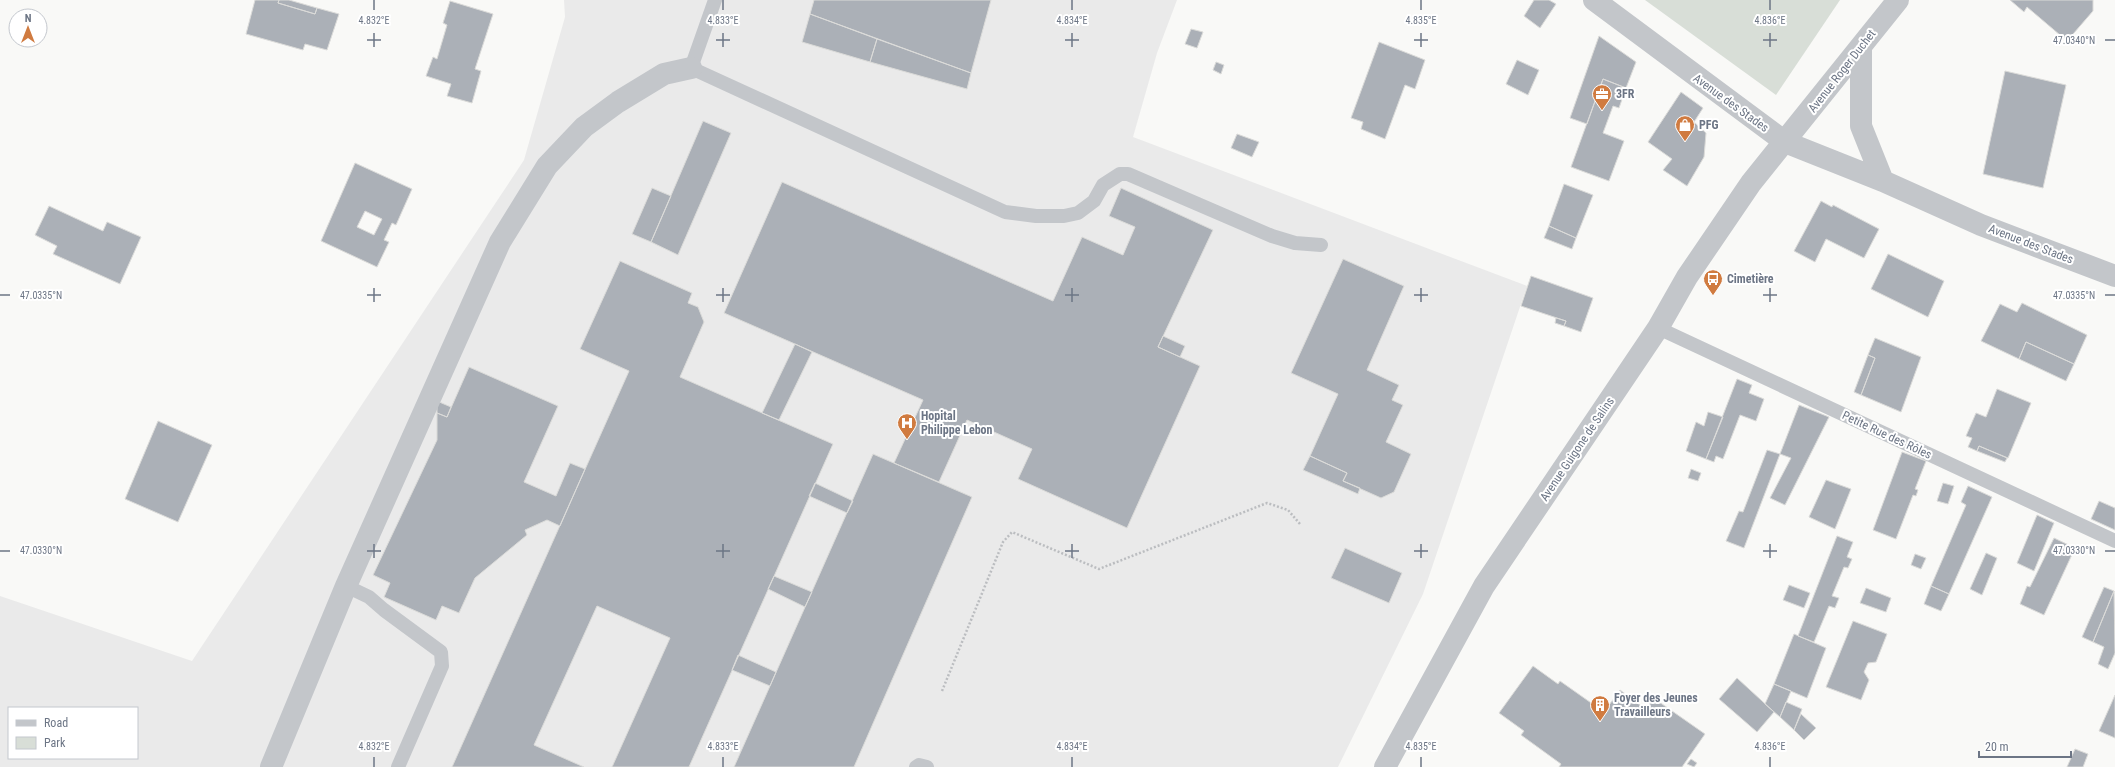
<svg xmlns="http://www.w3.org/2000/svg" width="2115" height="767" viewBox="0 0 2115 767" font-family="'Roboto Condensed',sans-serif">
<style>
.built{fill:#eaeaea;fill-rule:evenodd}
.green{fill:#d8ded7}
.building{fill:#abb0b7;stroke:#dbdbd9;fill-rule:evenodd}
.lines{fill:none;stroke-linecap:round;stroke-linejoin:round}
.path{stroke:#bbbdc0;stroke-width:2.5;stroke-dasharray:2 2;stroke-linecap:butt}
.lane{stroke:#c3c6ca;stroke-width:14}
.street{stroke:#c3c6ca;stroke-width:22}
.ticks{fill:none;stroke:#6c7585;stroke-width:1.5}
.labels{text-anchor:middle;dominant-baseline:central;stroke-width:4;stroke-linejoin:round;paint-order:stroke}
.street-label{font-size:12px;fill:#6c7585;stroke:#fff}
.poi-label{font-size:12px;font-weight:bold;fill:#6c7585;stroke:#fff;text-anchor:start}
.ticks-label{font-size:10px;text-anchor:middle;fill:#6c7585;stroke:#fff;stroke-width:4;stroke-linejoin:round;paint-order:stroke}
</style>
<rect width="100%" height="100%" fill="#f9f9f7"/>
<path class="built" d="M564 0H1177L1157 53 1133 137 1527 286 1423 594 1338 767H0V596L192 661 524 160 565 17ZM9 708H137V758H9Z"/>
<path class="green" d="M1645 0H1840L1776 95Z"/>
<path class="building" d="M255 0H279L278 3 315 14 317 8 339 14 327 50 305 44 303 50 246 34Z
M279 0H289L317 8 315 14 278 3Z
M814 0H991L971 73 810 14Z
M1534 0H1549L1556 4 1540 28 1524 16Z
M2010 0H2093V11L2067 41 2027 7 2024 12Z
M450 1 493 14 475 69 481 71 472 103 447 96 451 84 426 76 433 57 437 59 447 25 443 23Z
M810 14 877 39 870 62 802 42Z
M1191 29 1203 32 1197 48 1185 44Z
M1599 36 1636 62 1626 88 1603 79 1587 124 1570 118Z
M877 39 971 73 967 89 870 62Z
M1379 42 1425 60 1415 89 1405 85 1385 139 1361 129 1363 122 1351 118Z
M1517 60 1539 70 1528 95 1506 84Z
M1216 62 1224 65 1221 74 1213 70Z
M2005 71 2066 85 2043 188 1983 174Z
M1603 79 1626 88 1619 108 1613 106 1603 133 1624 141 1609 181 1571 167Z
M1681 92 1703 108 1694 122 1706 133 1704 157 1687 186 1663 170 1672 159 1648 142Z
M703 121 731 133 678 255 651 242Z
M1237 134 1259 142 1252 157 1231 148Z
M355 163 412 189 396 225 392 223 384 240 389 242 377 267 321 241ZM365 211 382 219 374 235 357 227Z
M782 182 1053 301 1082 237 1123 255 1135 227 1109 216 1121 188 1213 230 1158 347 1200 366 1127 528 1018 479 1032 449 967 420 939 482 894 463 923 400 724 313Z
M1564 184 1593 195 1576 238 1549 226Z
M652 188 671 196 651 242 632 234Z
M1821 201 1832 207 1833 205 1879 229 1864 258 1826 239 1815 262 1794 251Z
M49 206 103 231 107 222 141 237 120 284 53 254 57 246 35 235Z
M1549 226 1576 238 1572 249 1544 238Z
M1888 254 1944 281 1928 317 1871 289Z
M1343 259 1404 286 1367 370 1399 385 1392 400 1403 405 1386 442 1411 454 1394 492 1381 498 1343 481 1347 473 1310 456 1338 394 1291 373Z
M620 261 692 293 688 303 698 307 704 322 680 377 833 444 689 767H612L670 638 597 606 534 745 584 767H452L629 371 580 349Z
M1531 276 1593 298 1581 332 1564 326 1566 321 1521 306Z
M2022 303 2087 335 2074 364 2026 342 2019 359 1981 341 2000 304 2017 312Z
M1556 318 1566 321 1564 326 1555 323Z
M1163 336 1185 346 1180 357 1158 347Z
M1875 338 1921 357 1901 412 1861 395 1875 358 1868 355Z
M2026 342 2074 364 2066 381 2019 359Z
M795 344 812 352 779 420 762 413Z
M1868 355 1875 358 1861 395 1854 392Z
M469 367 558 406 524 482 556 496 570 463 585 469 560 526 547 520 525 530 527 535 475 578 459 613 442 606 436 620 384 597 390 583 373 575 437 440V413L447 417Z
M1737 379 1752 385 1749 393 1764 399 1756 421 1740 415 1723 459 1716 456 1714 462 1706 459Z
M1997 389 2031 403 2008 458 1979 446 1977 451 1968 447 1972 438 1966 436 1976 413 1986 417Z
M437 401 451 407 447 417 437 413Z
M1799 405 1829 417 1785 505 1770 498 1791 458 1780 454Z
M1708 412 1723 417 1706 459 1686 451 1696 422 1704 426Z
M158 421 212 445 178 522 125 499Z
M1979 446 2007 458 2005 462 1977 451Z
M1767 450 1780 454 1744 548 1726 541 1739 511 1743 512Z
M1902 452 1926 461 1915 489 1918 490 1916 496 1913 495 1896 539 1873 530Z
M873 454 972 497 854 767H734Z
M1310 456 1347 473 1343 481 1360 488 1358 494 1303 470Z
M1691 469 1701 473 1698 481 1688 478Z
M1826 480 1851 489 1835 529 1809 517Z
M815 483 853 501 847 513 809 496Z
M1943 483 1954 486 1948 504 1937 501Z
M1968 486 1992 497 1949 594 1931 586 1966 505 1961 502Z
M2099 501 2115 508V530L2091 519Z
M2037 515 2054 523 2034 571 2017 563Z
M1837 536 1853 542 1847 557 1852 559 1848 568 1844 567 1832 596 1839 598 1835 608 1829 606 1814 642 1798 636Z
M2054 538 2075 548 2044 615 2020 604 2027 586 2030 587Z
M1345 548 1402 573 1389 603 1331 578Z
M1986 553 1997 558 1982 595 1970 589Z
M1915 554 1926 558 1921 569 1911 565Z
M774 576 812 592 805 607 768 589Z
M1789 585 1810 593 1804 608 1783 600Z
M1931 586 1949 594 1941 611 1924 604Z
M2104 587 2114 591 2093 642 2082 637Z
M1866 588 1891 598 1886 612 1860 603Z
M2114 591 2115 653 2108 669 2098 664 2104 647 2093 642Z
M1853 621 1887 634 1876 662 1868 663 1864 672 1869 680 1861 700 1826 687Z
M1794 634 1826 648 1807 698 1774 684Z
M738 655 776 672 770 686 732 670Z
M1533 666 1558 684 1560 681 1604 712 1620 690 1644 708 1652 697 1705 734 1682 767H1559L1561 764 1521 735 1524 731 1499 713Z
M1737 678 1774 712 1757 732 1719 699Z
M1774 684 1791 691 1780 717 1765 704Z
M2115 695V738L2099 731Z
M1786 702 1802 709 1794 730 1780 717Z
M1801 714 1816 728 1804 740 1794 730Z
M2075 749 2088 754 2083 767H2067Z
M1691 759 1697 763 1694 767 1687 764Z"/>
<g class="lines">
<path class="path" d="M942 691 1003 542 1012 532 1099 569 1267 503 1288 510 1300 524"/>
<path class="lane" d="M715 0 691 68 1005 212 1036 216H1064L1078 213 1094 201 1103 185 1120 174H1128L1272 236 1295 243 1321 245
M1658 328 2115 541
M346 586 369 597 384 610 441 652 442 666 398 767
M916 767 919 765 927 767"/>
<path class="street" d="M1594 0 1785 142 1883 181 1981 225 2115 276
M1861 47V126L1883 181
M271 767 346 586 500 242 547 166 584 127 618 102 664 74 691 68
M1385 767 1484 586 1658 328 1687 277 1751 183 1898 0"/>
</g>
<path class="ticks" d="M374 0V10M723 0V10M1072 0V10M1421 0V10M1770 0V10M374 33V47M723 33V47M1072 33V47M1421 33V47M1770 33V47M367 40H381M716 40H730M1065 40H1079M1414 40H1428M1763 40H1777M2105 40H2115M374 288V302M723 288V302M1072 288V302M1421 288V302M1770 288V302M0 295H10M367 295H381M716 295H730M1065 295H1079M1414 295H1428M1763 295H1777M2105 295H2115M374 544V558M723 544V558M1072 544V558M1421 544V558M1770 544V558M0 551H10M367 551H381M716 551H730M1065 551H1079M1414 551H1428M1763 551H1777M2105 551H2115M374 757V767M723 757V767M1072 757V767M1421 757V767M1770 757V767"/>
<defs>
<symbol id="office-pin" viewBox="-11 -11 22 30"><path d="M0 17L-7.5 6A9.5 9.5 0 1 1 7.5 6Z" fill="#d07b40" stroke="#fff"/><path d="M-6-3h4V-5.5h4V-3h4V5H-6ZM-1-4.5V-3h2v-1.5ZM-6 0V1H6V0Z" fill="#fff"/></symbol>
<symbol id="shop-pin" viewBox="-11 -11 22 30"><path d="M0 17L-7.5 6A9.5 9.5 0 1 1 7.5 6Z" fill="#d07b40" stroke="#fff"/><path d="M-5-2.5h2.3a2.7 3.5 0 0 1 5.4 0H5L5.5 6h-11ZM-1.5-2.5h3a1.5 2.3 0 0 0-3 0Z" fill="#fff"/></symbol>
<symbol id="bus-pin" viewBox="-11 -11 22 30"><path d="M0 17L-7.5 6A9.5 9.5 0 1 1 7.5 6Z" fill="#d07b40" stroke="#fff"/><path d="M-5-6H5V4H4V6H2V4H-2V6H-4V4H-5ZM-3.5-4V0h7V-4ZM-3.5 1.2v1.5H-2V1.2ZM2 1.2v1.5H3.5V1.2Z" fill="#fff"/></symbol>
<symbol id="hospital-pin" viewBox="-11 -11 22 30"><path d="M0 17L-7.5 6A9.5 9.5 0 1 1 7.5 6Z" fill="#d07b40" stroke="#fff"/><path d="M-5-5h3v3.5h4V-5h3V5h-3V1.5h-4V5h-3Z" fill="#fff"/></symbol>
<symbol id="building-pin" viewBox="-11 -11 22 30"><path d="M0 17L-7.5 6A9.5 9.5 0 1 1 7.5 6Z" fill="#d07b40" stroke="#fff"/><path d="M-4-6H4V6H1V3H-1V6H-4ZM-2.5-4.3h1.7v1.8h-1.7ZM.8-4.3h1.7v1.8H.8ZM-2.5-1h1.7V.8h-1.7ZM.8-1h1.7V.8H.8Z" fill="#fff"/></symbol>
</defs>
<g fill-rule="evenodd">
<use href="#office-pin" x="1591" y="83" width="22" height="30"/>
<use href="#shop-pin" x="1674" y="114" width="22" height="30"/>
<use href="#bus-pin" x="1702" y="268" width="22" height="30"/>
<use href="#hospital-pin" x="896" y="412" width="22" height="30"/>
<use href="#building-pin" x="1589" y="694" width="22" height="30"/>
</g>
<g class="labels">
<g class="street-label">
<text transform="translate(1842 71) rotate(-52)">Avenue Roger Duchet</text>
<text transform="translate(1731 103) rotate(36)">Avenue des Stades</text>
<text transform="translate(2031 244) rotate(21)">Avenue des Stades</text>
<text transform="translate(1887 435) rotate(25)">Petite Rue des Rôles</text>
<text transform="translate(1577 449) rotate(-56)">Avenue Guigone de Salins</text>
</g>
<g class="poi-label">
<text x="1616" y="94">3FR</text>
<text x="1699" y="125">PFG</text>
<text x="1727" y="279">Cimetière</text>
<text x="921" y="416">Hopital<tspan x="921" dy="14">Philippe Lebon</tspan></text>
<text x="1614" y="698">Foyer des Jeunes<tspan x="1614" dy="14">Travailleurs</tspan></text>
</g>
</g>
<g class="ticks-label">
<text x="374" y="24">4.832°E</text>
<text x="723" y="24">4.833°E</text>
<text x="1072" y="24">4.834°E</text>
<text x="1421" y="24">4.835°E</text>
<text x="1770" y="24">4.836°E</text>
<text x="2074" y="44">47.0340°N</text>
<text x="41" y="299">47.0335°N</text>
<text x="2074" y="299">47.0335°N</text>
<text x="41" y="554">47.0330°N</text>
<text x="2074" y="554">47.0330°N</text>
<text x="374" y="750">4.832°E</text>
<text x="723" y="750">4.833°E</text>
<text x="1072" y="750">4.834°E</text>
<text x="1421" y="750">4.835°E</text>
<text x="1770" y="750">4.836°E</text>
</g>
<rect x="8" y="707" width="130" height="52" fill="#ffffff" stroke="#c4c8ce"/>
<rect x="16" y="720" width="20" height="6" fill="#c3c6ca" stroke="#c4c8ce"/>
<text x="44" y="727" font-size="12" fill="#6c7585">Road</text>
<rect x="16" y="737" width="20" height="12" fill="#d8ded7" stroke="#c4c8ce"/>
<text x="44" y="747" font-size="12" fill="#6c7585">Park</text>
<g transform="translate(28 28)"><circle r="19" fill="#ffffff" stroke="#c4c8ce"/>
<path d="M0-3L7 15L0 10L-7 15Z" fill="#d07b40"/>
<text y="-6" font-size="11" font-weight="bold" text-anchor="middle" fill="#6c7585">N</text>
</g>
<path d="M1979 751v6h92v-6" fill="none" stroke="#6c7585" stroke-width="2"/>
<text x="1985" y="751" font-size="12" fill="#6c7585" stroke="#ffffff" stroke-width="3" paint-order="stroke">20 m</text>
</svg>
